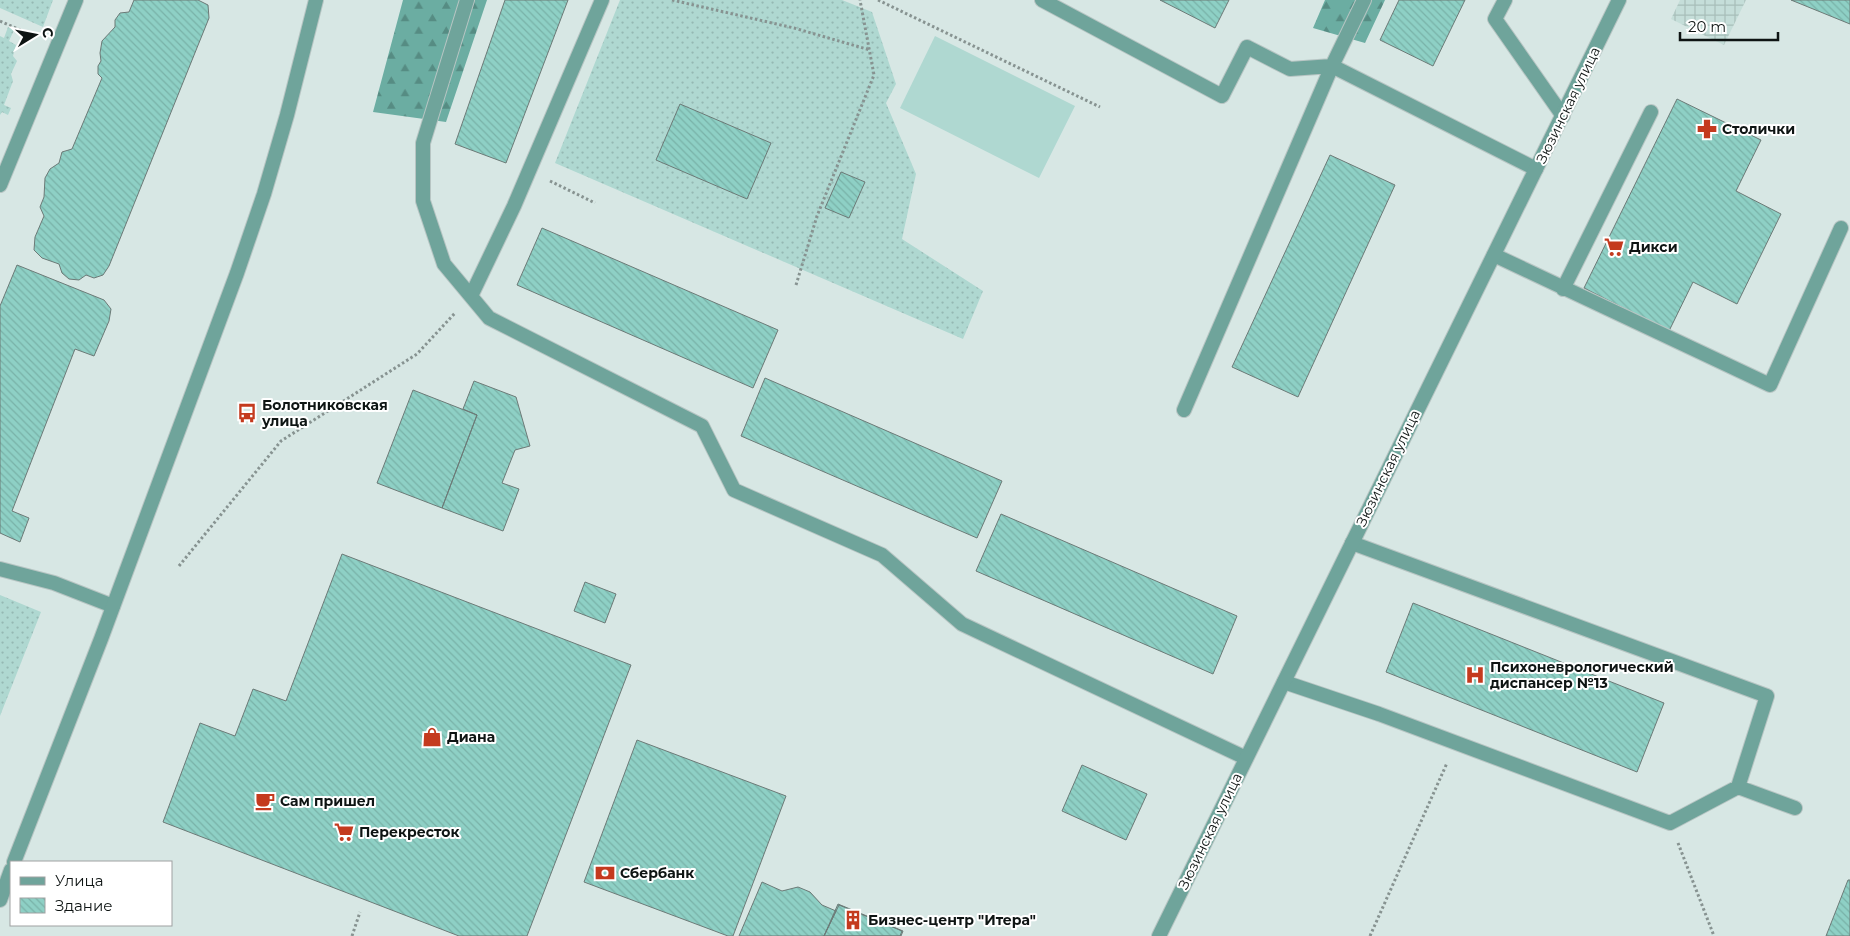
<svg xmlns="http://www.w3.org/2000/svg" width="1850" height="936" viewBox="0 0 1850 936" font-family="Montserrat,sans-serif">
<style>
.industrial{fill:url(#industrial-grid)}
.grass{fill:url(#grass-dots)}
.forest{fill:url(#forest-firs)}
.garden{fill:#afd8d1}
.building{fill:url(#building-back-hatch);stroke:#6c7a77}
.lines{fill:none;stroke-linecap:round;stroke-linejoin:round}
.service-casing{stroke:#b7c5c3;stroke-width:16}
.minor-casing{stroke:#b7c5c3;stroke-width:16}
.tertiary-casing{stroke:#b7c5c3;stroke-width:16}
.path{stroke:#879391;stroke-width:3;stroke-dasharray:2.5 2.5;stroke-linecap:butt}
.service{stroke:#6fa49b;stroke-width:14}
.minor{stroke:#6fa49b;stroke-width:14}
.tertiary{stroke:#6fa49b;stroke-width:14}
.labels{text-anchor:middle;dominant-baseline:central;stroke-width:4;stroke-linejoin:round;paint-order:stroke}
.street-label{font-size:14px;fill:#0e1413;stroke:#fff}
.poi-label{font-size:14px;font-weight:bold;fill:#0e1413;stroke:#fff;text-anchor:start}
</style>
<defs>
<pattern id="industrial-grid" width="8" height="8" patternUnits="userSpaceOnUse" patternTransform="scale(1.25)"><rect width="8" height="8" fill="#c5ded9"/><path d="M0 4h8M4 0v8" fill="none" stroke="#a8beb9"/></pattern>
<pattern id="grass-dots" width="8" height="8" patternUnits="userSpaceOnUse" patternTransform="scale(1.25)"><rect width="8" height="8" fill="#afd8d1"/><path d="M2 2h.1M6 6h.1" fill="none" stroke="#95b8b3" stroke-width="1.8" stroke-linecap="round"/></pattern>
<pattern id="forest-firs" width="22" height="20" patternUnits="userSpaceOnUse" patternTransform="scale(1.25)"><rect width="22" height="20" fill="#6bada2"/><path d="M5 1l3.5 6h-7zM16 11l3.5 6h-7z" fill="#568c83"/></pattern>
<pattern id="building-back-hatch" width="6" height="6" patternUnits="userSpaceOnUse" patternTransform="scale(1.25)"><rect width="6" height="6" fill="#8ed0c5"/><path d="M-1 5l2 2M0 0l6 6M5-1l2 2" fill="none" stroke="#79b2a8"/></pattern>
</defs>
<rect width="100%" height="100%" fill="#d7e7e4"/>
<path class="industrial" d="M1680 0H1746L1724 45 1671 19Z"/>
<path class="grass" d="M0 0H53L43 27 0 8Z
M620 0H842L872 12 896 84 886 103 916 174 902 239 983 291 963 339 555 163Z
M8 27 14 30 9 41 16 45 13 56 17 61 11 74 13 81 4 105 11 108 8 115 2 112 0 115V36L4 38Z
M0 595 41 612 0 716Z"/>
<path class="forest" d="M403 0H487L446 122 373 112Z
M1325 0H1385L1365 43 1313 28Z"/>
<path class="garden" d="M935 36 1075 106 1039 178 900 108Z"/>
<path class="building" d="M134 0H198L208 5 209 18 109 266 103 275 94 278 86 275 79 280 69 279 62 273 59 264 42 258 34 250 35 237 44 216 40 207 44 197 45 178 50 169 59 163 62 152 72 149 102 78 98 74V66L101 61 100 53 102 41 115 27V20L120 13 129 12Z
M505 0H568L506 163 455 144Z
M1160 0H1229L1215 28Z
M1399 0H1465L1433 66 1380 40Z
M1791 0H1850V24Z
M1677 99 1761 140 1736 191 1781 214 1737 304 1693 282 1669 331 1584 288Z
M680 104 771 143 747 199 656 160Z
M1330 155 1395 185 1298 397 1232 367Z
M841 172 865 182 849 218 825 208Z
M542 228 778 330 753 388 517 285Z
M17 265 104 300 111 309 109 321 94 356 75 349 12 511 29 518 20 542 0 533V306Z
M765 378 1002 481 977 538 741 436Z
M474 381 516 397 530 446 515 450 502 483 519 489 503 531 442 508 477 415 463 409Z
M413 390 477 415 442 508 377 483Z
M1001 514 1237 616 1213 674 976 571Z
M342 554 631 665 527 936H459L163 822 200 723 235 736 253 689 286 701Z
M585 582 616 594 605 623 574 611Z
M1413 603 1664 703 1637 772 1386 672Z
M637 740 786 796 733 936H728L584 882Z
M1082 765 1147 794 1126 840 1062 811Z
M1848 880H1850V936H1826Z
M762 882 782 891 798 887 810 892 822 905 836 911 824 936H739Z
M838 904 903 931 901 936H824Z
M839 905 902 931 900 936H824Z"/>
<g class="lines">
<defs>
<path id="service" d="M467 0 423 143V201L444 264 489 318 702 426 734 490 882 555 962 624 1246 758
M1042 0 1222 96 1247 47 1290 69 1332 66 1364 0
M1505 0 1495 19 1563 116
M0 185 76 0
M1494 255 1770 385 1841 228
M1563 289 1651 112
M471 296 514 206 602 0
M1184 410 1332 66 1536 169
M1352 543 1767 696 1738 787
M0 569 54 583 113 606
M1284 682 1379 714 1670 823 1738 787 1795 808"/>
<path id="minor" d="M1159 936 1619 0"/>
<path id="tertiary" d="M14 862 101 639 237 273 264 194 287 115 316 0
M0 900 11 870"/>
</defs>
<use href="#service" class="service-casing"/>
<use href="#minor" class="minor-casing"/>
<use href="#tertiary" class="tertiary-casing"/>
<path class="path" d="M672 0 794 28 870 50
M878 0 1100 107
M0 21 36 37
M550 181 595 203
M796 285 817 216 874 75 860 0
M179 566 281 441 417 354 455 313
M1678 843 1714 936
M352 936 360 912
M1370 936 1447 763"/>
<use href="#service" class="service"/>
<use href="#minor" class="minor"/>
<use href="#tertiary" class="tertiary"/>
</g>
<defs>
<symbol id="pharmacy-bare" viewBox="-9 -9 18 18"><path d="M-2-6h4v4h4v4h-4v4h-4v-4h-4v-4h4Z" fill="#c43a1e" stroke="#fff" stroke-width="2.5" paint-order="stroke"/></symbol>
<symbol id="supermarket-bare" viewBox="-9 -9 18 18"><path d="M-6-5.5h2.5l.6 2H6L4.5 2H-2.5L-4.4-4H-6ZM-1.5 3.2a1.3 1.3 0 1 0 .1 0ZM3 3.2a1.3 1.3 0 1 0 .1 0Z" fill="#c43a1e" stroke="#fff" stroke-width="2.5" paint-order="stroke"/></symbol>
<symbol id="bus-bare" viewBox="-9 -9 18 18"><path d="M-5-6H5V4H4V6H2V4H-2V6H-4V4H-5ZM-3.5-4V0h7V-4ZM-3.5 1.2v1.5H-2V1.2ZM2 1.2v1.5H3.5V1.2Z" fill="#c43a1e" stroke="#fff" stroke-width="2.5" paint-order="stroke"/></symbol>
<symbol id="hospital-bare" viewBox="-9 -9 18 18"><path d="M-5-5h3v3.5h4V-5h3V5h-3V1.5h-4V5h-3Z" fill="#c43a1e" stroke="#fff" stroke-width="2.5" paint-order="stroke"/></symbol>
<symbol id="shop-bare" viewBox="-9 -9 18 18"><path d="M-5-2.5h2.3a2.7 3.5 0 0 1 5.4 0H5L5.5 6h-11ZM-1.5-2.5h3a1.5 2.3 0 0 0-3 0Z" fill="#c43a1e" stroke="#fff" stroke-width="2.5" paint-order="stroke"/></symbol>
<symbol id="cafe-bare" viewBox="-9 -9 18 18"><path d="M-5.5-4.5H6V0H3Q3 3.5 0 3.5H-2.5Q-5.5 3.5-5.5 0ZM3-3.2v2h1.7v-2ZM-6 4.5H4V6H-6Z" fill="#c43a1e" stroke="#fff" stroke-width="2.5" paint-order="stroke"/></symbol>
<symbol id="bank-bare" viewBox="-9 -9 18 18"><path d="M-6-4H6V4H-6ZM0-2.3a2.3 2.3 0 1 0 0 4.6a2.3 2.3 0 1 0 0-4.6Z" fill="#c43a1e" stroke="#fff" stroke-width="2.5" paint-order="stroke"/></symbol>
<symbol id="building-bare" viewBox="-9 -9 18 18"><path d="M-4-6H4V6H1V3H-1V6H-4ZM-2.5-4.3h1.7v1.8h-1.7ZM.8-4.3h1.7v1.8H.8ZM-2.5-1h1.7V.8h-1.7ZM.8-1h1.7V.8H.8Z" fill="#c43a1e" stroke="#fff" stroke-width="2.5" paint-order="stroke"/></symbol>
</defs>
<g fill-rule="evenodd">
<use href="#pharmacy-bare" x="1693" y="115" width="28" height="28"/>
<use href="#supermarket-bare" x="1600" y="233" width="28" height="28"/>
<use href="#bus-bare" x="233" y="399" width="28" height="28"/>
<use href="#hospital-bare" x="1461" y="661" width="28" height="28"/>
<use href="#shop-bare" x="418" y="723" width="28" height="28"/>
<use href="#cafe-bare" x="251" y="787" width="28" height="28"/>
<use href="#supermarket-bare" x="330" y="818" width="28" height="28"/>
<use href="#bank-bare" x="591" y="859" width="28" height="28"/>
<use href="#building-bare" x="839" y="906" width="28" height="28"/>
</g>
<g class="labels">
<g class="street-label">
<text transform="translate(1568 105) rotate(-64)">Зюзинская улица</text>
<text transform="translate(1388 468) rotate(-64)">Зюзинская улица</text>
<text transform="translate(1210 831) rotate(-64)">Зюзинская улица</text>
</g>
<g class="poi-label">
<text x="1722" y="129">Столички</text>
<text x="1629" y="247">Дикси</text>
<text x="262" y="405">Болотниковская<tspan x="262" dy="16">улица</tspan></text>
<text x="1490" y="667">Психоневрологический<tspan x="1490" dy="16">диспансер №13</tspan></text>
<text x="447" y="737">Диана</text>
<text x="280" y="801">Сам пришел</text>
<text x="359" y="832">Перекресток</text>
<text x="620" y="873">Сбербанк</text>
<text x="868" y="920">Бизнес-центр "Итера"</text>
</g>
</g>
<rect x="10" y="861" width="162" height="65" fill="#ffffff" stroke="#9fa1a1"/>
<rect x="20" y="877" width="25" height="8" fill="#6fa49b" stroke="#9fa1a1"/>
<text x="55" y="886" font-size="15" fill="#0e1413">Улица</text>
<rect x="20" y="898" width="25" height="15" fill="url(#building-back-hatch)" stroke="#9fa1a1"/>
<text x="55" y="911" font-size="15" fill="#0e1413">Здание</text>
<g transform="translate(35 35) rotate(80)" stroke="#ffffff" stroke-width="4" paint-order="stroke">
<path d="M0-4L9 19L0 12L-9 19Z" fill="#0e1413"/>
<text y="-8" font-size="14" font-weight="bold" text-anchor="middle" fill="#0e1413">С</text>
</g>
<path d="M1680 32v8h98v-8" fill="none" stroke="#0e1413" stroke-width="2.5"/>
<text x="1688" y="32" font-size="15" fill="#0e1413" stroke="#ffffff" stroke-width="4" paint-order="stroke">20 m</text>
</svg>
